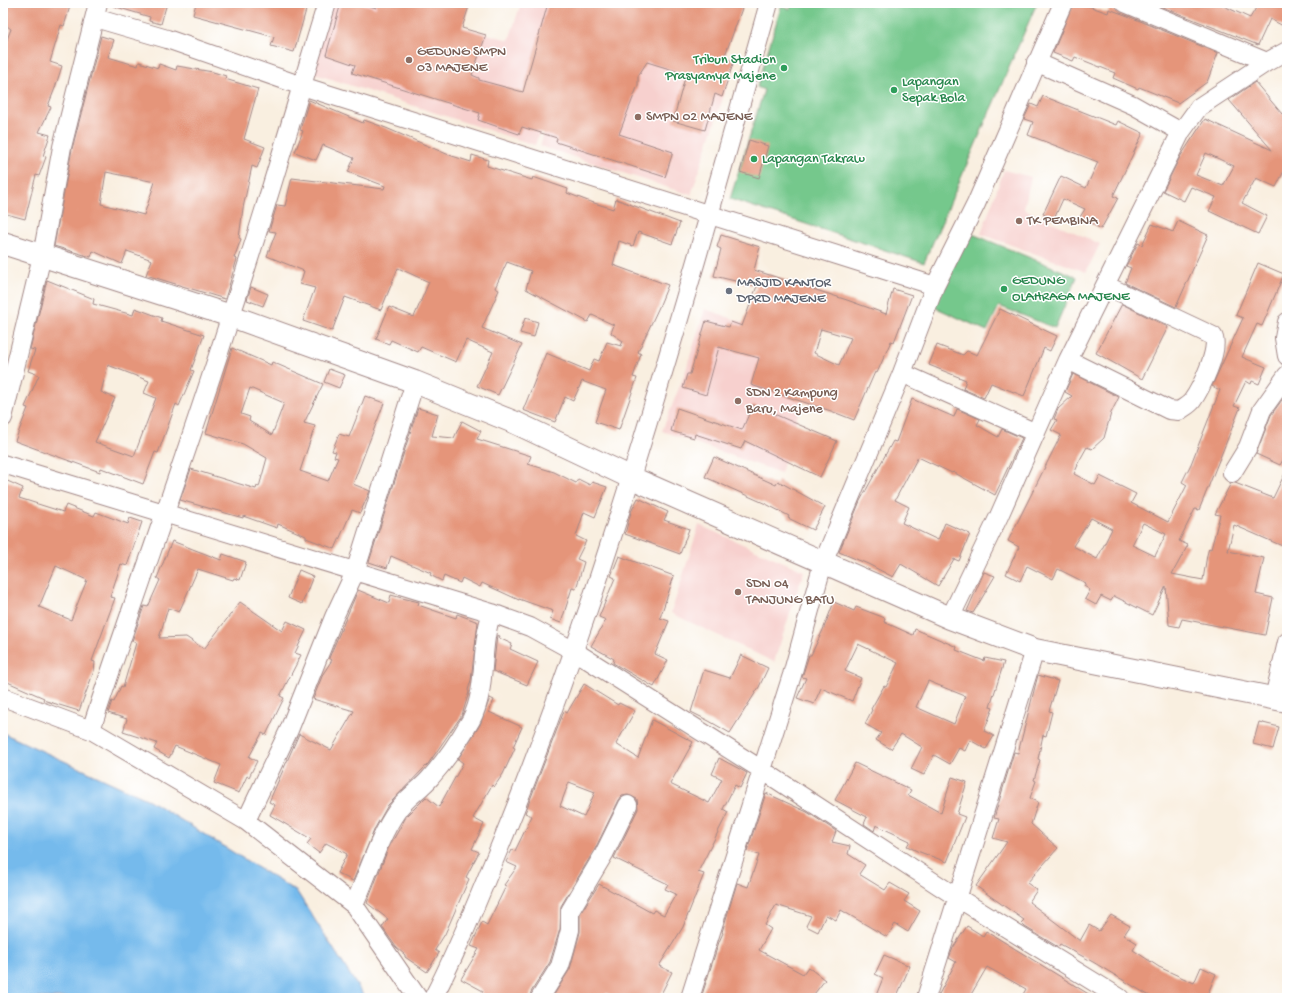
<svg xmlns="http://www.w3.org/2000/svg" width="1290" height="1001" viewBox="0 0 1290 1001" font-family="'Gochi Hand',sans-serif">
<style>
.built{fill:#f7d0ce}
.green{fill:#74c88c;stroke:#5f745c}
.water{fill:#75baec;stroke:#606c8c}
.building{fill:#e5957a;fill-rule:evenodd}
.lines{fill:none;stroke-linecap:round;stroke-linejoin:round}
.minor-casing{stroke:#a28786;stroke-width:20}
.trunk-casing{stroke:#a28786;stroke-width:24}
.minor{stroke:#fff;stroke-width:18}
.trunk{stroke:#fff;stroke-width:22}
.education-dot{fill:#8d6e63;stroke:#fff;stroke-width:1.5}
.leisure-dot{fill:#2e9e5b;stroke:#fff;stroke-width:1.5}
.worship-dot{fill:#6b7280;stroke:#fff;stroke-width:1.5}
.labels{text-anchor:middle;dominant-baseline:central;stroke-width:3;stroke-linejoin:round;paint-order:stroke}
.education-label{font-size:14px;fill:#785e54;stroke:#fff;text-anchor:start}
.leisure-label{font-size:14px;fill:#27864d;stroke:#fff;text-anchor:start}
.worship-label{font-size:14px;fill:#5b616d;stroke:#fff;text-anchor:start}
</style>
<rect width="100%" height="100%" fill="#fff"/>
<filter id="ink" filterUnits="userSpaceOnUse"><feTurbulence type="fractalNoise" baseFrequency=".025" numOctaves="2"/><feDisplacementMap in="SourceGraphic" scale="8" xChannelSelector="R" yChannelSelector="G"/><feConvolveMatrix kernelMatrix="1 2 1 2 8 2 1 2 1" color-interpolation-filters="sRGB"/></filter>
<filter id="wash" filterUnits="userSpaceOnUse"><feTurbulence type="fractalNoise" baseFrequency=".012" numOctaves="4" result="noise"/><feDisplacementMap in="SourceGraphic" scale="16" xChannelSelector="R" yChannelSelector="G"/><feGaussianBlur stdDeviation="0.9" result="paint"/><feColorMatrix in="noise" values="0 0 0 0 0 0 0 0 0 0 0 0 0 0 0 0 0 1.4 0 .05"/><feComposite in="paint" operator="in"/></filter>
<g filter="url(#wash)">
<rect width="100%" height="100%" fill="#f9efe0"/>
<path class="built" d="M325 3H377L509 40 521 3H550L558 80 535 145 306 71Z
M583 12 735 61 691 195 540 146Z
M1004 170 1031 177 1024 209 1100 244 1086 272 981 234Z
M705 309 817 348 781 473 662 431 686 370Z
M699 525 804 571 774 662 671 613Z"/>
<path class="green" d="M792 3H1037L924 263 730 199 764 90 757 87 781 7 790 9Z
M965 231 1077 277 1055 328 999 306 987 331 930 305Z"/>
<path class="water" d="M3 733 149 800 297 892 365 998H3Z"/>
<g id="blocks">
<path class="building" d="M3 3H71L64 26 61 25 50 62 62 66 55 88 48 106 51 107 39 132 50 135 43 156 46 157 39 176 36 175 25 219 3 213V50L11 29 3 23Z
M113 3H167L161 24 149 21 150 17 113 6Z
M196 3H308L294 52 271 46 274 37 193 15Z
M341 3H360L376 8V3H470L462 28 486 35 472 75 479 78V80L523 92 548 3H744L724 58 734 61 722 97 715 94 705 130 673 121 686 74 647 62 638 76V85L619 134 673 152 665 177 556 142 557 138 522 127 519 134 478 120 480 113 352 73 355 65 326 55Z
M1073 3H1080L1108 13 1109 9 1128 16 1218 53 1207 82 1178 103 1139 87 1138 89 1113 78 1115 73 1075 57 1073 61 1053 53Z
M1152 3H1217L1250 18 1259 3H1287V28L1270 19 1258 45Z
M101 36 114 40 108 57 138 66 139 62 158 68 159 64 176 70 177 66 213 72 226 76 225 79 258 89 244 139 265 147 257 168 252 166 243 208 239 238 241 239 234 258 237 259 225 299 146 275 152 260 127 251 122 264 93 251 91 257 54 246 72 149ZM106 172 155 182 144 215 101 204Z
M1255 82 1282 114 1287 111V168L1286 167 1276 187 1256 178 1242 203 1267 216 1258 234 1209 211 1216 197 1191 187 1184 201 1163 191 1180 157 1205 119 1272 150 1229 100ZM1206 153 1234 166 1223 186 1196 175Z
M1043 96 1116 125 1118 121 1143 133 1113 196 1118 198 1101 229 1080 217 1085 209 1063 199 1054 219 1043 214 1061 176 1086 188 1098 162 1028 135 1033 122 1024 119 1031 104 1038 107Z
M309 100 363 123 364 120 386 128 449 155 471 162 472 155 488 160 487 166 532 180 533 177 568 189 567 193 588 201 613 209 616 199 680 223 672 244 638 232 633 246 619 241 613 265 668 285 659 307 638 352 641 354 633 377 637 378 619 430 595 422 606 390 582 381 573 401 565 397 555 422 523 410 546 353 589 371 594 359 599 361 607 342 621 346 623 341 611 333 614 325 592 315 588 322 526 289 531 271 507 262 495 288 499 290 482 328 522 345 498 395 477 386 493 352 466 340 456 362 421 347 418 352 391 340 389 344 376 339 389 307 414 317 429 282 398 268 381 310 345 297 332 331 303 321 315 288 300 284 304 271 267 256 276 232 269 231 277 205 285 206 292 178 384 189 385 186 348 172 354 158 323 145 316 160 295 152 303 131 300 130Z
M749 140 768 146 759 178 740 172Z
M1178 221 1208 235 1176 307 1125 283 1131 268 1126 266 1138 243 1142 245 1152 224 1173 232Z
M721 235 760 247 754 270 847 300 886 314 893 289 912 295 894 342 891 341 877 373 875 372 854 420 831 411 751 385 759 358 719 347 706 395 683 388 687 374H690L706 321 729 327 731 322 742 326 757 286 714 276 721 249 717 247ZM821 329 851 338 839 365 814 353Z
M1258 263 1284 274 1262 326 1257 324 1242 357 1266 367 1259 384 1252 381 1251 384 1246 381 1234 406 1240 408 1199 510 1195 509 1179 541 1188 545 1172 574 1203 580 1207 555 1209 548 1211 549 1220 515 1215 514 1231 483H1235L1273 498 1287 469V548L1234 525 1228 551 1264 558 1256 594 1273 598 1265 635 1182 619 1179 627 1169 625 1166 586 1152 615 1114 596 1111 601 1101 596 1096 605 1085 599 1090 590 1084 586 1086 583 1058 569 1053 579 1027 566 1020 581 1006 574 1019 547 1008 541 1061 435 1051 430 1057 420 1054 419 1058 409 1072 396 1065 392 1073 374 1119 397 1111 413 1104 438 1092 449 1087 447 1077 465H1078L1074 474 1095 485 1100 476 1136 494 1131 503 1168 522 1187 485 1182 482 1191 464 1220 390 1212 386 1243 318 1236 315ZM1091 518 1112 529 1097 559 1073 546ZM1143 523 1166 534 1155 556 1132 545Z
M47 280 94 299 93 304 133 315 135 308 162 318 161 321 204 335 191 370 194 371 179 406 176 404 158 453 155 452 143 484 101 468 100 472 15 441 28 408 25 407 39 375 28 371 35 350 30 349ZM108 365 149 381 144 393 156 398 134 456 95 442 115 398 101 392Z
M251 287 268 294 263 306 247 300Z
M1122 304 1168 327 1142 379 1096 353Z
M1000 309 1057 336 1050 351 1044 348 1024 396 991 383 984 398 963 389 966 380 929 365 937 345 963 355 967 351 977 355Z
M525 318 538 322 534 337 520 333Z
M232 348 271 365 272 362 323 384 304 423 315 426 300 471 328 481 338 458 334 457 336 452 332 451 339 434 349 437 365 396 384 403 353 484 370 491 360 513 352 510 335 549 306 538V536L278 524 277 528 243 516V518L180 500 191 469 256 489 257 486 259 487 267 458 243 444 206 433ZM250 388 284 403 272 435 249 421 250 417 241 414Z
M329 369 345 375 339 388 324 382Z
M1287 393V453L1280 465 1256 454 1271 415Z
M912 399 954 417 957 409 980 419 977 425 998 437 1002 429 1022 438 995 495 953 472 952 473 918 457 895 500 909 507 902 523 938 540 945 523 970 534 959 561 954 559 938 586 901 564 893 577 868 564 839 552 860 501 893 441 896 442Z
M753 405 837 441 820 477 745 441 741 449 695 434 694 438 671 431 677 408 742 430Z
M418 408 438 414 432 436 454 438 462 421 481 431 477 439 531 456 528 464 554 472 576 483 578 479 590 485 592 482 607 487 595 517 584 512 576 536 586 541 577 559 584 562 576 589 572 588 561 623 550 619 553 611 519 599V600L482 583 480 587 462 578 460 583 444 576 442 581 430 575 431 573 391 556 387 568 369 562Z
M714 457 776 485 778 481 825 507 813 530 788 518 789 516 766 504 705 477Z
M3 479 23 488 19 498 63 512 66 505 94 516 96 512 128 524 130 518 142 522 127 566 121 564 110 597 115 598 92 661 95 662 94 671 79 711 43 700 44 698 3 680ZM56 566 87 580 71 620 39 607Z
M638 498 668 512 664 520 689 529 680 554 625 534 631 512Z
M172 541 221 560 223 554 246 562 240 580 234 578 233 580 198 569 179 612 168 608 159 638 186 637 204 649 240 602 282 631 287 621 306 630 295 653 301 655 280 696 284 698 266 735 262 733 249 757 257 761 249 777 247 776 239 793 214 783 221 765 175 746 169 758 154 749 157 743 123 732 127 719 108 713 112 701 114 702 121 686 123 687 136 643 132 641 144 606 148 607 160 580 157 578Z
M619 556 674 576 660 618 669 621 655 654 668 660 654 687 613 663 614 659 591 646 606 620 599 617 615 578 611 576Z
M299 570 313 576 302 604 288 598Z
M984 572 995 576 973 613 967 611Z
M358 590 389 603 391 595 402 598 419 602 418 605 456 618 457 614 478 622 471 680 468 690 469 692 462 715 428 764 388 805 375 828 353 881 337 873 347 854 326 843 319 853 307 844 311 839 270 815 275 805 269 802 299 734 331 750 354 711 313 699 323 674 332 660 329 658Z
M834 602 854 611 856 607 885 618 884 622 913 635 915 629 957 647 956 650 984 661 985 658 1004 662 990 707 993 708 984 731 994 736 986 749 970 740 965 751 959 748 950 764 934 755 924 775 911 769 922 747 901 734 891 749 876 740 881 733 865 724 872 710 871 709 884 686 886 687 898 663 858 644 845 671 861 678 852 701 821 688 814 704 797 698 806 678 802 677 809 655H811L823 630ZM928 681 965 696 954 724 916 707Z
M497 635 500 636 499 638 512 644 510 649 538 662 527 685 493 671Z
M741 655 768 668 759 687 730 733 709 721 691 712 704 670 730 678Z
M1038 675 1058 681 1049 711 1052 712 1046 736 1043 735 1038 759 1040 760 1034 780 1036 781 1030 798 1038 802 1031 824 1058 848 1027 883 1037 890 1029 902 1080 941 1089 925 1099 931 1111 915 1130 926 1124 935 1137 943 1133 950 1159 967 1194 983 1201 967 1216 974 1206 998H1153L1093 962 1060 944 1058 947 1025 927 1021 923 1024 920 976 886 1007 842 993 838 999 819 994 818 1014 752 1018 753Z
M584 684 618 705 619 703 635 711 616 744 638 758 652 720 693 742 670 784 709 803 722 779 712 774 719 758 747 773 740 788 735 785 723 809 728 812 698 872 704 874 683 927 659 966 672 972 659 998H614L607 993 603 998H552L570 969 580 932V914L599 884 652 913 654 910 664 915 676 894 665 889 668 884 614 858 638 809 637 799 628 795 622 796 619 800 595 849 561 906 560 929 550 962 531 992 530 998H479L483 991 461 979 479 949 471 946 482 922 487 925 506 886 504 885 517 867 506 862 512 850 515 851 532 816 525 813 564 711 567 713ZM569 782 595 792 584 817 560 806Z
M490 698 494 700 489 712 522 727 513 747 515 748 503 774 494 787 492 785 473 818 484 824 472 849 479 852 466 877 469 879 445 934 435 950 439 953 427 972 405 957V955L396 947 382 927 388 919 367 903 388 849 406 817 426 797 439 807 463 763 458 759 480 725Z
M1259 722 1279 727 1273 749 1253 744Z
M855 763 911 790 908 795 941 813 952 777 967 782 957 814 965 817 947 862 917 851 907 846 910 841 876 825 874 831 864 824 867 817 835 800Z
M766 793 807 812 836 831 832 842 850 846 848 854 865 865 859 874 885 890 890 883 909 894 904 901 920 911 908 932 895 924 887 937 841 910 836 920 826 915 818 932 806 926 811 916 776 905 765 925 771 929 759 950 803 974 808 967 825 980 811 998H701L719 942 723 933 722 932 737 883 748 887 759 855 747 851Z
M967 926 983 936 986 931 1095 998H1021L1026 989 987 967 969 998H937L956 962 949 958 953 948Z
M884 955 910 966 896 998H875L883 978 875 974Z"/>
</g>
</g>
<g filter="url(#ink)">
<use href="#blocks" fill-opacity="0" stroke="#a28786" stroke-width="1"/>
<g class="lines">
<defs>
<path id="minor" d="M1125 3 1267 62
M95 18 167 39 302 86 935 286
M1036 62 1133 105 1181 132
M1287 322 1284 338 1287 356
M1068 360 1169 410 1179 411C1183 408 1189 405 1192 401 1200 390 1221 348 1213 336L1105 285
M902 373 1036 433
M3 418 42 256 62 147 98 3
M3 464 492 613 530 627 574 651 762 770 958 898 1120 998
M1232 473 1248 447 1262 410 1287 375
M950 618 999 516 1068 360 1181 132 1199 107 1267 62 1287 51
M3 697 91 730 246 821 354 905 418 998
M1274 698 1287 642
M91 730C136 592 187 455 231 315 265 212 295 107 327 3
M246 821 289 730 334 617 355 572 415 382
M354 905C368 875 378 838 397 811 406 798 421 789 431 777 446 760 460 739 471 720 488 688 479 647 492 613
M433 998C456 954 474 909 493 863 529 777 561 689 591 601 657 403 713 203 769 3
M540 998 560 966 565 949 570 930V911L604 854 628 805
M690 998 792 675 823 563 902 373 935 286 976 204 1063 3
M926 998 1035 650"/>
<path id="trunk" d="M3 243 231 316 415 382 516 423 632 478 950 618 1035 650 1287 701"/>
</defs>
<use href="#minor" class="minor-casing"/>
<use href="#trunk" class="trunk-casing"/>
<use href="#minor" class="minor"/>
<use href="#trunk" class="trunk"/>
</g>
</g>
<g class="education-dot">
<circle cx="409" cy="60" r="4"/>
<circle cx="638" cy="117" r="4"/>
<circle cx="1019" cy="221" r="4"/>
<circle cx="738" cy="401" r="4"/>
<circle cx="738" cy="592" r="4"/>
</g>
<g class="leisure-dot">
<circle cx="784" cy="68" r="4"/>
<circle cx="894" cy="90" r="4"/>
<circle cx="754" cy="159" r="4"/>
<circle cx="1004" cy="289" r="4"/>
</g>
<circle class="worship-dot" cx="729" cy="291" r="4"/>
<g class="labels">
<g class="education-label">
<text x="417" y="52">GEDUNG SMPN<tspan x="417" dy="16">03 MAJENE</tspan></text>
<text x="646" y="117">SMPN 02 MAJENE</text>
<text x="1027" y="221">TK PEMBINA</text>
<text x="746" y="393">SDN 2 Kampung<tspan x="746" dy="16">Baru, Majene</tspan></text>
<text x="746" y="584">SDN 04<tspan x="746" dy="16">TANJUNG BATU</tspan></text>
</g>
<g class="leisure-label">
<text x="776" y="60" text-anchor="end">Tribun Stadion<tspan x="776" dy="16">Prasyamya Majene</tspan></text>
<text x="902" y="82">Lapangan<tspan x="902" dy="16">Sepak Bola</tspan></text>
<text x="762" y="159">Lapangan Takraw</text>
<text x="1012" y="281">GEDUNG<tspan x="1012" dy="16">OLAHRAGA MAJENE</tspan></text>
</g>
<g class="worship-label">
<text x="737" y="283">MASJID KANTOR<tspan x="737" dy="16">DPRD MAJENE</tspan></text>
</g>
</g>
<rect width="1290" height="1001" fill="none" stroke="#fff" stroke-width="16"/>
</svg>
